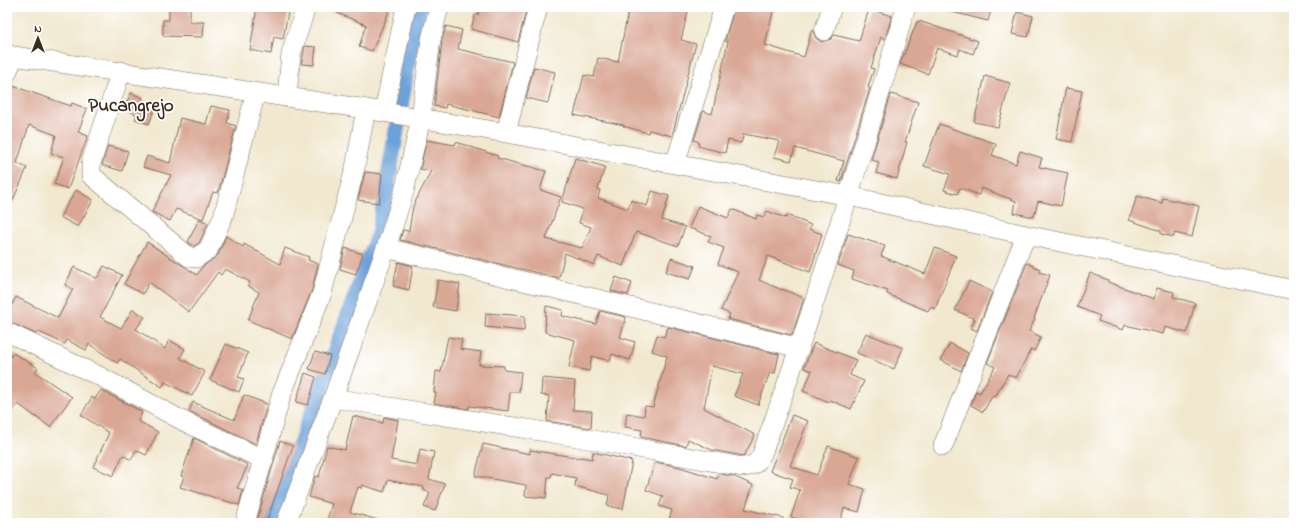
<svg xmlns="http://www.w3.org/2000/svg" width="1301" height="530" viewBox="0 0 1301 530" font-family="'Indie Flower',sans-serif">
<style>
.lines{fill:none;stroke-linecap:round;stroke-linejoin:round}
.canal{stroke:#6ca2d9;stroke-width:16}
.building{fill:#daa795}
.minor-casing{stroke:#7b6c5c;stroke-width:20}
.minor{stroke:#fff;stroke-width:19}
.labels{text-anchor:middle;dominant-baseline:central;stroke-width:3.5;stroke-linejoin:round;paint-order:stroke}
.quarter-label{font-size:19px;font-weight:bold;fill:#3b2a1e;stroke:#fff}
</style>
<rect width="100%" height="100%" fill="#fff"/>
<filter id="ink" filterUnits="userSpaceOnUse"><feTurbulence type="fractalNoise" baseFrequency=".025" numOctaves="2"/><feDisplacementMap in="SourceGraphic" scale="8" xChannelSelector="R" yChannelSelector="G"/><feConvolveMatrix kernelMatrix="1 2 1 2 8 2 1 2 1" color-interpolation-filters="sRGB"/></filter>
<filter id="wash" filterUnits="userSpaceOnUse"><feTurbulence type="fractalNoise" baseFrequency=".012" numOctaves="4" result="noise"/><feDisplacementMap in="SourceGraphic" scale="16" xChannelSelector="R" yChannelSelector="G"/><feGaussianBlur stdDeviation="0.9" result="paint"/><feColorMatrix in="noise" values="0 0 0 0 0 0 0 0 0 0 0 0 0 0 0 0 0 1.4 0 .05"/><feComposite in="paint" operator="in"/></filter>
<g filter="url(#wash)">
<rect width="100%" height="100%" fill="#f1e8cf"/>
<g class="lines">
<path class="canal" d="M271 523 379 233 415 21 420 7"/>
</g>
<g id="blocks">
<path class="building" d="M169 7H190V22H204L203 37 163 36V20H169Z
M257 7H289L283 39 274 37 271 54 250 50Z
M323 7H391L372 51 359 47 366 25Z
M479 7H527L518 42 471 29 475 15H478Z
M629 7H689L681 40 696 44 672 136 649 130 648 133 623 126 624 125 574 115 584 75 594 77 598 58 618 62Z
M735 7H774L765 45 804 57 812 29 816 38 821 42 831 39 834 35 859 41 869 9 892 16 885 39 881 37 871 68 874 69 868 87 870 88 841 182 838 181 844 161 795 148 791 161 774 157 779 141 744 134 741 143 728 140 725 153 698 146 699 142 694 140 703 111 712 114 728 42 725 41Z
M949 7H992L988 21 948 11Z
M1017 12 1033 16 1028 37 1012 34Z
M919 21 978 41 973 54 960 49 958 55 937 48 928 74 900 64 917 22Z
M446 26 462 30 458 49 513 62 499 117 446 104 445 108 434 106 442 41Z
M305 46 316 47 314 65 301 64Z
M534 67 555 72 548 103 526 98Z
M985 76 1010 83 998 127 974 122Z
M10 85 71 106 72 103 87 109 78 132 88 136 68 189 54 184 64 157 51 153 56 135 29 125 17 163 27 168 7 214V93Z
M1066 88 1082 91 1072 142 1056 139Z
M131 93 143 98 141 102 155 108 149 124 135 119 137 115 124 108Z
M891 94 918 102 905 142H907L897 179 876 173 879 162 871 160Z
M211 106 230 110 227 123 236 126 218 193 213 192 203 219 176 209 170 221 152 212 171 175 143 167 147 156 170 163 180 118 206 124Z
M939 124 994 143 996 145 992 155 1016 164 1020 151 1042 158 1039 167 1068 173 1061 206 1038 201 1034 217 1014 213 1016 201 981 188 979 195 960 188 957 194 944 190 950 174 924 166Z
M427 140 455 145 456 142 498 156 497 158 546 171 540 190 561 197 546 239 582 248 591 227 579 223 583 209 562 202 575 158 605 167 598 189 600 190 598 198 628 209 631 200 647 206 652 191 669 196 662 220 685 227 678 246 636 232 623 266 598 256 594 265 565 253 559 278 400 240 403 230 409 231 413 206 431 171 420 169Z
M108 146 128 151 122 171 102 165Z
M365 172 382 174 379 203 358 200Z
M76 190 93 200 78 227 60 217Z
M1137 196 1162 203 1163 198 1199 206 1192 237 1174 233V237L1161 234V231L1129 220Z
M698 206 728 218 732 209 756 219 757 215 764 217 767 211 786 218 787 215 811 225 809 229 822 234 810 272 768 256 759 280 782 290V289L804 298 792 335 728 319 730 314 721 310 738 272 718 264 724 248 708 242 711 236 689 228Z
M199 219 208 223 199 243 194 246 188 242Z
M848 234 885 246 881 256 925 274 935 248 956 256 935 309 930 307 928 311 887 294 888 291 852 279 854 271 838 265Z
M226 236 243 247 244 244 280 264 285 248 309 257 308 260 318 264 312 290 292 339 248 320 259 292 248 286 250 282 225 269 221 275 218 272 189 312 149 282 143 294 124 284 147 242 197 275 202 267 218 255Z
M345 248 363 254 356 274 340 269Z
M671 258 695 266 690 279 666 272Z
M398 262 413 266 409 290 393 286Z
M1027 263 1040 269 1039 272 1050 275 1034 318 1035 319 1029 331 1041 337 1034 351 1031 349 1016 378 1008 374 995 397 993 395 983 412 971 405 976 391 980 393 995 367 987 363Z
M104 266 122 275 100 317 121 328 133 309 145 317 136 329 139 331 165 349 169 340 185 349 180 358 205 372 192 396 165 382 162 387 120 359 117 363 89 344 86 350 67 340 65 344 37 331 36 334 7 321V314L16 297 58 318 73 289 65 285 74 267 96 278 98 277Z
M1090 273 1108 280V282L1154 299 1157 288 1174 292 1173 297 1195 303 1187 333 1165 327 1163 334 1125 325 1123 330 1098 321 1100 316 1077 307Z
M616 277 632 283 628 295 611 291Z
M438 280 460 284 456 311 433 307Z
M969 281 992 292 977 331 971 328 975 319 955 310Z
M546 306 563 310 562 316 596 324 600 311 626 317 620 337 635 342 630 360 612 354 610 361 592 356 589 371 569 367 575 340 545 332Z
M486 313 525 316 524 331 485 327Z
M668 327 779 354 775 373 770 372 758 405 734 396 743 374 712 366 704 408 755 435 744 456 712 450 688 439 686 446 641 437 642 430 625 427 627 413 644 416 645 406 653 407 667 356 652 351 657 335 664 337Z
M866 333 903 348 894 369 857 353Z
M448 337 462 339 460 349 481 352 479 365 504 366V370L521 372 519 392H510L508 411 469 406V409L434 403 436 393 434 392 436 371 441 372Z
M814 343 856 360 850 375 864 381 851 409 830 400 829 402 803 391 812 371 804 368Z
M950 343 968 353 961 371 941 360Z
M226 344 248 353 238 377 244 379 239 392 210 380Z
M315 352 330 356 325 374 309 369Z
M13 353 38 368 35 372 72 397 50 427 18 404 7 418V363Z
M305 373 316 377 308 405 296 402Z
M542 378 575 381 573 410 592 411 591 428 547 421 549 396 541 395Z
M101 390 142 412 138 421 158 432 146 455 136 450 131 460 123 455 113 476 93 467 109 433 81 415 92 397 95 399Z
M244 395 267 404 256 444 189 411 193 402 234 420Z
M792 415 808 421 790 466 817 475 828 446 859 457 849 484 865 489 859 512 844 508 840 523H808L791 517 800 490 790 487 793 479 770 471Z
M353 416 383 423 384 417 398 420 391 460 417 465 420 449 434 452 429 479 445 484 435 511 424 507 430 493 423 490 424 487 388 480 384 492 362 485V488L358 487 350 512 378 520V523H326L332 504 309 497 315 476 319 477 327 446 345 450Z
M194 438 248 465 237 488 243 490 239 505 180 487 184 477 181 476Z
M280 441 293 446 266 523H256Z
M483 444 530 454V450L580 458V457L592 459 593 452 632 461 623 509 607 506 609 495 575 486 576 478 552 473 551 477H548L546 498 525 496 526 485 475 476Z
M655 462 680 467 717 479 719 474 733 476 753 485 745 509 783 518V523H668L672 510 659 506 663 496 646 490Z"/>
</g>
</g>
<g filter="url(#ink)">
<use href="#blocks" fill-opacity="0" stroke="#7b6c5c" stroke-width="1"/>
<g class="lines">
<defs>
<path id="minor" d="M824 31 832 7
M7 55 366 109 506 133 849 196 1026 235 1294 290
M121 71 91 163V175L189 257 196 258 208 250 223 217 256 92
M7 73 14 56
M287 96 291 54 306 7
M384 111 406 7
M506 133 538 7
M675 164 724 7
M386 248 800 348
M7 332 101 377 185 422 264 460
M333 398 571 436 743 467C753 466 757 464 762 454 815 307 861 157 906 7
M943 446 1026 235
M245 523 281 396 322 293 355 168 366 109
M286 523 333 398 386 248 404 192 421 118 431 39 439 7"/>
</defs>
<use href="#minor" class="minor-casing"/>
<use href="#minor" class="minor"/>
</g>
</g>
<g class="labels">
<g class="quarter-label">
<text x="131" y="106">Pucangrejo</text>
</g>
</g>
<rect width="1301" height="530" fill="none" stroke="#fff" stroke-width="24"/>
<g transform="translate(38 38)" stroke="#ffffff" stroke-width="3" paint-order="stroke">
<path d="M0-3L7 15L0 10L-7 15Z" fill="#3b2a1e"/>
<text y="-6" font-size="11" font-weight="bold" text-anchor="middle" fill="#3b2a1e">N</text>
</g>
</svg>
